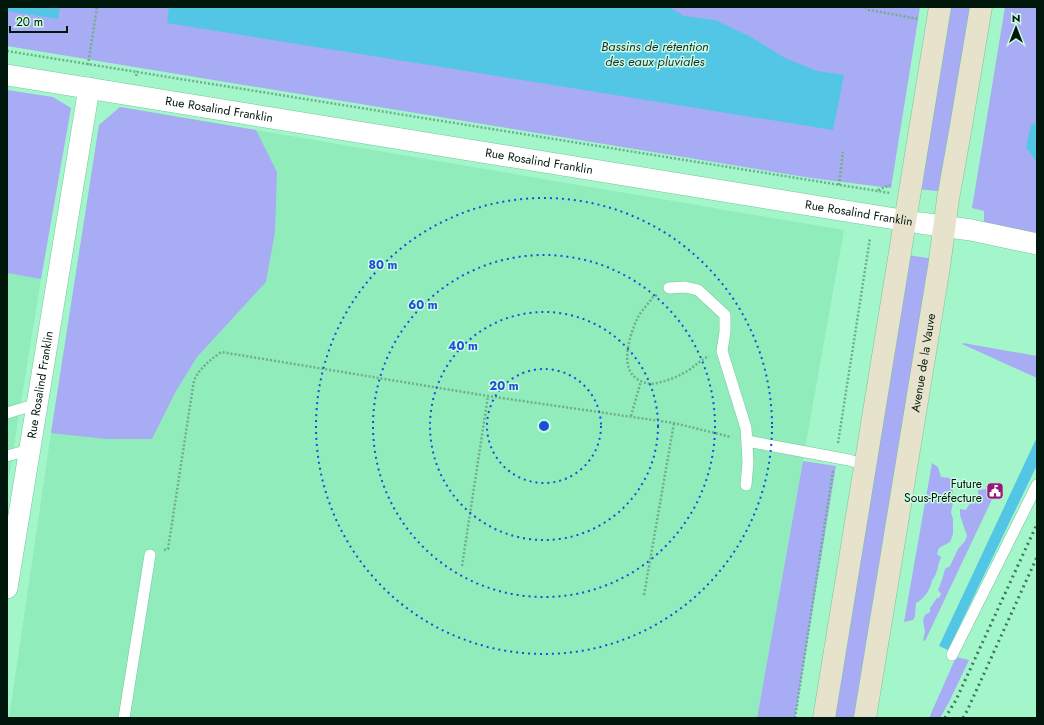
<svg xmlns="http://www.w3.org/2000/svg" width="1044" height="725" viewBox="0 0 1044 725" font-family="Jost,sans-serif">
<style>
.built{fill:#91ecbc}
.green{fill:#a7acf4}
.water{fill:#53c5e5}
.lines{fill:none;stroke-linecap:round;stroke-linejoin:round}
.lane-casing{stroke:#74c69b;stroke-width:12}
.street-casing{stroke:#74c69b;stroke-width:22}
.secondary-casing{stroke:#74c69b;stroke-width:23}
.path{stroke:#6fae8d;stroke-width:2.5;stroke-dasharray:2 2;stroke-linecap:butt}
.lane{stroke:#fff;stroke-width:11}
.street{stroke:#fff;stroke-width:21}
.secondary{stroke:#e6e2cb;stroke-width:22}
.rail{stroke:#44745b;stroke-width:3;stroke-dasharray:2 4;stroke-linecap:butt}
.ring{fill:none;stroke:#1d4ed8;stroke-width:2;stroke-dasharray:2 4}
.labels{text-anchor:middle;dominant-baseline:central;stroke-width:3;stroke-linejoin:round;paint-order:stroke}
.street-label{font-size:12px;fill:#00170b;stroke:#cbfbe0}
.poi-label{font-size:12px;fill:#00170b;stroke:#cbfbe0;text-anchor:end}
.water-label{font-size:13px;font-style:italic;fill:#192d33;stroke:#cbfbe0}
.centre{fill:#1d4ed8;stroke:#cbfbe0;stroke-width:2}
.ring-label{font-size:12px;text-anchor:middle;font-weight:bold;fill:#1d4ed8;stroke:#cbfbe0;stroke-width:3;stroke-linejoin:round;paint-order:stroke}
</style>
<rect width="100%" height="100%" fill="#a3f6ca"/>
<path class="built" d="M120 107 844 230 757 718H9L51 433 99 125Z
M7 273 41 279 7 489Z"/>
<path class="green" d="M7 7H920L891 188 811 178 7 46Z
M948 7H976L946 192 918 189Z
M1005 7H1037V233L984 224V211L972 208Z
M7 90 53 97 71 108 41 279 7 273Z
M120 107 256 130 277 172 275 232 266 282 197 357 176 391 152 439H106L51 433 99 125Z
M907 255 935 259 859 718H834Z
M963 343 1037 356V378L962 344Z
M803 461 836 466 795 718H757Z
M932 463 938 467 941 477 950 478 954 481 952 498 953 503 951 512 953 519V534L950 542 939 548 937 554 941 557C938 564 937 576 932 580 931 589 924 599 916 603L915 616 913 620 904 622Z
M988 489 995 493 925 641 923 640 925 632 923 620 925 615 930 612V608L937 598H939L941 594 938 590C941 583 943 577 945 569L950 566 958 549 965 541 967 536 960 515V509L966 510 970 503 978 497V490Z
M956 657 969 660 949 702 940 718H929Z"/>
<path class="water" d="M7 7H60L58 19 7 11Z
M169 7H669L684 16 715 20 751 37 785 58 817 71 844 75 833 130 167 23Z
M1037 122V163L1026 147 1031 125Z
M1037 437V465L948 650 939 646Z"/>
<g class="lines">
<defs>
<path id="lane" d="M669 288 685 287 698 290 725 315V332L722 351 746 428 748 462 746 485
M7 413 37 404
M747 441 849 460 865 465
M7 456 29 450
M952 655 1037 485
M124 718 150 555"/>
<g id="street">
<path id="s1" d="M7 75 920 223 971 230 1037 244"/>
<path id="s2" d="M7 588 89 88"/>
</g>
<g id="secondary">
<path d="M824 718 940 7"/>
<path id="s3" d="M865 718 939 267 948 199 960 132 981 7"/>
</g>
</defs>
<use href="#lane" class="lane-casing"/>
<use href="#street" class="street-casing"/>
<use href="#secondary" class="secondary-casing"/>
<path class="path" d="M865 7 869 10 919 19
M7 51 137 72
M88 65 97 7
M136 76 137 72 890 193
M839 185 843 152
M878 190 890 185
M657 295 653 297C648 304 641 311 637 319 630 335 619 367 637 379 645 384 652 385 661 382 670 380 681 375 689 370 696 365 701 360 709 356
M631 416 641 381
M838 443 870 238
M164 550 168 549 194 380C201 367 210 360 221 352L488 396 674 423 731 437
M462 566 488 396
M644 595 674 423
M795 718 833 471"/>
<use href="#lane" class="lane"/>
<use href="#street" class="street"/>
<use href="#secondary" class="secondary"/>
<path class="rail" d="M945 718 956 700 1037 524
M963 718 967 711 1037 557"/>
</g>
<g class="ring">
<circle cx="544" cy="426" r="57"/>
<circle cx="544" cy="426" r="114"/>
<circle cx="544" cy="426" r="171"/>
<circle cx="544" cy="426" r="228"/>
</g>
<defs>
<symbol id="civic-square" viewBox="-11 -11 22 22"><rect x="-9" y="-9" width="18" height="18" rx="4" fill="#931a77" stroke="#cbfbe0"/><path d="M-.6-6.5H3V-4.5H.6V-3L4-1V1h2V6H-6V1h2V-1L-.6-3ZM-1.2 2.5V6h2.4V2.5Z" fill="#fff"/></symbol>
</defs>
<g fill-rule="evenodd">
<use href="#civic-square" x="985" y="481" width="20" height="20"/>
</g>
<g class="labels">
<g class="street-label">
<text stroke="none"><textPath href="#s1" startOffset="215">Rue Rosalind Franklin</textPath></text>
<text stroke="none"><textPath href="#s1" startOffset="539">Rue Rosalind Franklin</textPath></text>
<text stroke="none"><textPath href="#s1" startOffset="863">Rue Rosalind Franklin</textPath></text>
<text stroke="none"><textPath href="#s3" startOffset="360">Avenue de la Vauve</textPath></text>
<text stroke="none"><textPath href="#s2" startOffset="206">Rue Rosalind Franklin</textPath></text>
</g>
<g class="poi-label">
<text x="982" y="484">Future<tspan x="982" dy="14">Sous-Préfecture</tspan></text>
</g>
<g class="water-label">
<text x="655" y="46">Bassins de rétention<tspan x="655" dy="15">des eaux pluviales</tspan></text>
</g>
</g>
<circle cx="544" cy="426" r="6" class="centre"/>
<g class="ring-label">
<text x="383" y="269">80 m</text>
<text x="423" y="309">60 m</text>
<text x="463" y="350">40 m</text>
<text x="504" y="390">20 m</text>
</g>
<rect width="1044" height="725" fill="none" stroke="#00170b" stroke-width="16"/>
<g transform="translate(1016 28)" stroke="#cbfbe0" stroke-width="3" paint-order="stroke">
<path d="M0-3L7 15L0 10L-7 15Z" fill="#00170b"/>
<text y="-6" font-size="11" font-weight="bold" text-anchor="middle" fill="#00170b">N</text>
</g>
<path d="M10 26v6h57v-6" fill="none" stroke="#00170b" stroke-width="2"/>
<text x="16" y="26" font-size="12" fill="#00170b" stroke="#cbfbe0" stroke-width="3" paint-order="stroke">20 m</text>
</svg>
